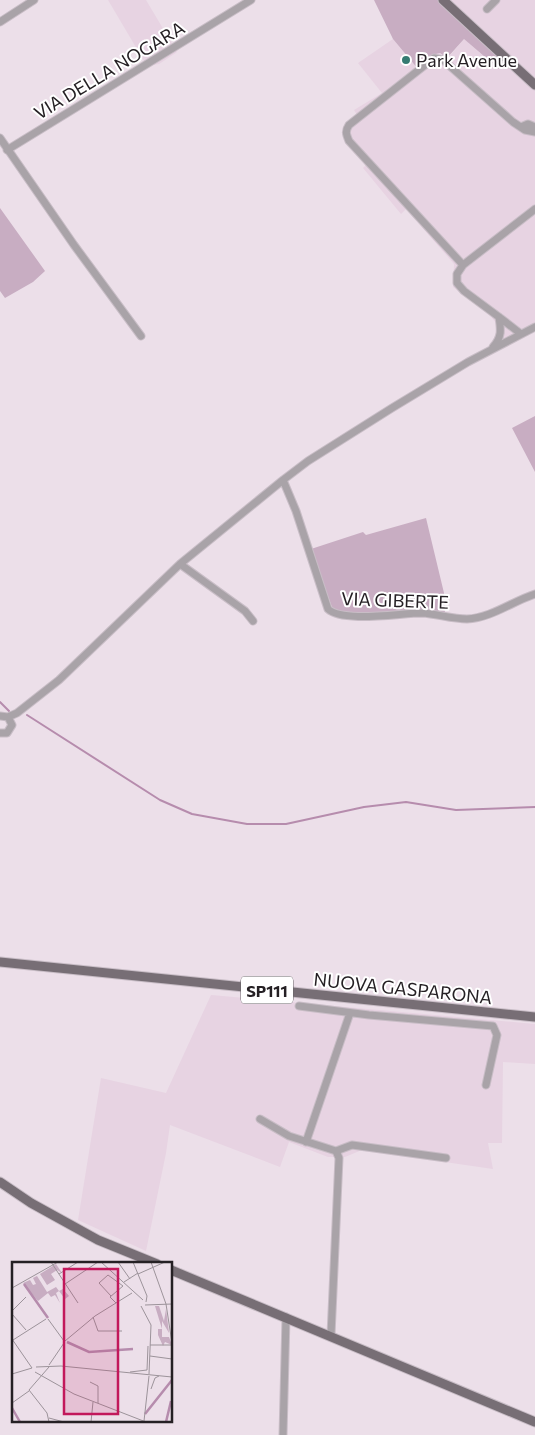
<svg xmlns="http://www.w3.org/2000/svg" width="535" height="1435" viewBox="0 0 535 1435" font-family="Commissioner,sans-serif">
<style>
.built{fill:#e7d3e2}
.green{fill:#c8adc2}
.lines{fill:none;stroke-linecap:round;stroke-linejoin:round}
.stream{stroke:#b68cad;stroke-width:2}
.minor-casing{stroke:#c8bdc6;stroke-width:9}
.major-casing{stroke:#c8bdc6;stroke-width:11}
.minor{stroke:#a9a3a8;stroke-width:7}
.major{stroke:#776e75;stroke-width:9}
.poi-dot{fill:#357b72;stroke:#fff;stroke-width:2}
.labels{text-anchor:middle;dominant-baseline:central;stroke-width:4;stroke-linejoin:round;paint-order:stroke}
.shield{fill:#fff;stroke:#666366;stroke-width:1}
.shield-label{font-size:16px;font-weight:bold;fill:#252024}
.poi-label{font-size:18px;fill:#252024;stroke:#fff;text-anchor:start}
.street-label{font-size:18px;fill:#252024;stroke:#fff}
.inset-river{fill:none;stroke:#b68cad;stroke-width:2.5}
.inset-road{fill:none;stroke:#9c939a;stroke-width:1}
.view{fill:#c2185b;fill-opacity:0.15;stroke:#c2185b;stroke-width:2.5}
.inset-edge{fill:none;stroke:#252024;stroke-width:2.5}
</style>
<rect width="100%" height="100%" fill="#ecdfe9"/>
<path class="built" d="M108 0H146L177 52 159 64 147 66Z
M445 0H535V82Z
M393 39 418 69 432 55 440 53 448 58 464 39 498 69 506 61 535 89V324L491 347 499 327 489 314 453 287 454 264 406 209 401 214 363 168 367 164 344 136 357 115 354 110 382 93 358 63Z
M211 995 535 1024V1064L503 1062 502 1143H488L493 1169 362 1150 345 1157H328L289 1142 280 1167 170 1125 166 1153 146 1251 78 1220 101 1078 166 1093Z"/>
<path class="green" d="M374 0H438L506 61 499 69 464 39 447 58 440 53 432 55 418 69 393 39Z
M0 208 45 271 33 282 5 298 0 291Z
M535 416V472L512 428Z
M426 518 444 593 445 615 339 616 333 610 311 549 363 532 366 535Z"/>
<g class="lines">
<path class="stream" d="M0 702 9 711
M27 715 160 800 192 814 247 824H286L364 807 406 802 456 810 535 807"/>
<defs>
<path id="minor" d="M487 9 496 0
M0 22 34 0
M521 127 528 124 535 127
M0 138 74 245 141 336
M7 150 251 0
M463 265 349 141C346 134 345 131 349 125L434 58 443 60 513 122 525 130 535 132
M521 334 503 320 464 291 457 283V274L463 265 535 209
M493 347C502 337 501 330 499 317
M283 480 296 511 328 609C343 623 400 613 422 613 437 614 452 619 467 619 491 618 513 601 535 594
M180 564 245 611 253 621
M0 716 8 717 12 725 7 733H0
M8 717 17 713 59 680 180 564 283 480 308 461 392 408 468 362 535 327
M299 1006 369 1015 493 1026 497 1035 486 1085
M260 1119 289 1136 336 1151 339 1158 331 1335
M306 1142 350 1013
M336 1151 352 1145 446 1158
M283 1435 286 1317"/>
<path id="major" d="M443 0 535 85
M0 962 535 1017
M0 1182 31 1203 98 1240 157 1264
M171 1270 535 1422"/>
</defs>
<use href="#minor" class="minor-casing"/>
<use href="#major" class="major-casing"/>
<use href="#minor" class="minor"/>
<use href="#major" class="major"/>
</g>
<circle class="poi-dot" cx="406" cy="60" r="5"/>
<g class="labels">
<rect class="shield" x="241" y="976.5" width="52" height="27" rx="4"/>
<g class="shield-label">
<text x="267" y="990">SP111</text>
</g>
<g class="poi-label">
<text x="416" y="60">Park Avenue</text>
</g>
<g class="street-label">
<text transform="translate(109 70) rotate(-31)">VIA DELLA NOGARA</text>
<text transform="translate(395 600) rotate(2)">VIA GIBERTE</text>
<text transform="translate(403 988) rotate(6)">NUOVA GASPARONA</text>
</g>
</g>
<g transform="translate(12 1262)">
<rect width="160" height="160" fill="#ecdfe9"/>
<path d="M44 2 50 11 45 8 39 12 43 18 35 23 28 12ZM25 14 35 30 44 25 47 29 51 27 57 34 53 37 47 29 44 31 48 41 43 33 39 35 36 31 26 39 11 21 18 18 21 23 24 22 21 16ZM143 44H147L152 59 154 47 157 71 150 59V75H157L160 83 153 80 151 84 146 73V67H150Z" fill="#c8adc2"/>
<path class="inset-river" d="M12 22 36 56M55 80 77 90 121 87M0 146 8 160M133 152 160 118M154 160 159 139"/>
<path class="inset-road" d="M39 0 66 41M89 0 131 38M106 0 118 17M121 0 135 34 134 40M139 0 154 42 160 81M47 12 66 0M126 12 153 0M112 20 126 11M53 22 86 0M0 26 46 0M99 34 87 21 96 13 111 24M104 41 98 35 111 24M133 43 160 42M129 44 139 63 137 112M0 49 14 35M0 52 14 68M81 55 86 69H110M36 57 52 79M0 77 20 106M1 78 34 57M53 79 83 54 120 31M138 83H160M138 94 160 97M37 103 52 81M24 105 49 104 160 115M37 105 17 128 35 151 37 160M23 110 62 132 134 160M118 110 135 108 136 84M0 112 20 106M78 120 86 124V141M139 127 143 116 147 114M0 141 17 129M37 156 52 160M132 159 137 114M79 160 81 140"/>
<path class="view" d="M52 7H106V152H52Z"/>
<rect width="160" height="160" class="inset-edge"/>
</g>
</svg>
